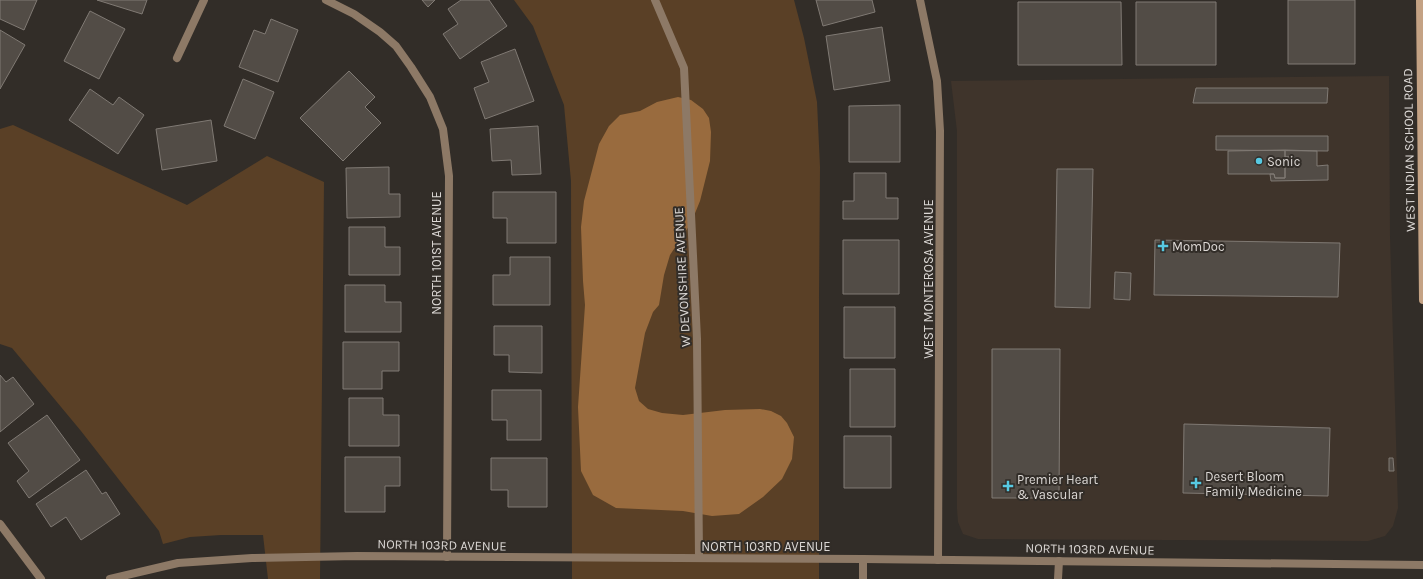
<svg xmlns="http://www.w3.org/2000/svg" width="1423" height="579" viewBox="0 0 1423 579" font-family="Karla,sans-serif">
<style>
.built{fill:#3f342b}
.green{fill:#5a4026}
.water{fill:#996b3e}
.building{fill:#524c46;stroke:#807a74}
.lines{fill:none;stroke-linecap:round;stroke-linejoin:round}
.minor{stroke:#8d7966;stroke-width:8}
.tertiary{stroke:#8d7966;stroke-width:8}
.secondary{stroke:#c4a284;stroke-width:8}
.poi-dot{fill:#57c9e2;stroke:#322d28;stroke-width:1.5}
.labels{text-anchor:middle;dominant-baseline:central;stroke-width:4;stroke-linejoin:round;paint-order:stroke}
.street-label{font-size:13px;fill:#dcd8d5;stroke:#322d28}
.poi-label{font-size:13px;fill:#dcd8d5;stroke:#322d28;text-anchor:start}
</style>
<rect width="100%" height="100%" fill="#322d28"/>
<path class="built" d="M1389 76 1390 236 1398 508 1393 526 1385 536 1368 541 978 539 963 534 958 522 957 509V131L951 81Z"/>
<path class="green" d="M514 0H794L804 38 817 102 820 167 819 298V579H572L571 181 564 105 533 26Z
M13 125 187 205 267 156 324 182 320 579H268L263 535H221L190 537 163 544 159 531 81 431 12 348 0 344V129Z"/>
<path class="water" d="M678 97 691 100 703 109 709 118 711 132 710 161 700 201 691 223 670 255 664 275 659 305 653 312 645 333 635 388 639 401 648 409 662 413 683 415 725 410 760 409 771 411 781 416 787 423 794 437 792 459 782 479 763 497 739 514 712 516 683 511 616 508 593 495 581 471 578 407 585 305 583 281 581 227 584 201 599 144 609 126 620 115 640 111 657 102Z"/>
<path class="building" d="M0 0H37L24 30 0 19Z
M97 0H147L142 14Z
M422 0H435L428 7Z
M461 0H489L507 26 460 59 443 34 458 24 448 9Z
M816 0H872L875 12 823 26Z
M1288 0H1355V64H1288Z
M1018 2H1121L1122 65H1018Z
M1136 2H1216V65H1136Z
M90 11 125 29 99 79 64 61Z
M271 19 298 30 278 82 239 67 254 30 265 34Z
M882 27 890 81 834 90 826 36Z
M0 30 25 45 0 89Z
M515 49 534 101 485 119 474 88 489 82 481 62Z
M349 71 375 97 365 107 381 123 343 161 300 118Z
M243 79 274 92 255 139 224 126Z
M1196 88H1328L1327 103H1193Z
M90 89 113 105 119 97 144 115 118 154 69 120Z
M900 105V162H849V106Z
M211 120 217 161 162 170 156 129Z
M538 126 541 174 512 175 511 160 492 161 490 129Z
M1216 136H1328V151L1216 150Z
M1285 150 1317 151V166L1328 165V180L1271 181 1270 174H1274L1275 178H1285V165H1290V157H1285Z
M1285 150V157H1290V165H1285V178H1275L1274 174H1228V151Z
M389 167V194H400V217L347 218 346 168Z
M1057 169H1093L1090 308 1055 307Z
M854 173H886V198H898V219H843V201H854Z
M493 192H556V243H507V218H493Z
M349 227H385V247H400V275H349Z
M843 240H899V294H843Z
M1155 240 1340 243 1338 297 1154 295Z
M510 257H550V305H493V275H510Z
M1115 272 1131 273 1130 300 1114 299Z
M345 285H385V302H401V332H345Z
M844 307H895V358H844Z
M494 326H542V373L509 372V355H494Z
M343 342H399V371H382V389H343Z
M992 349H1060L1059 498H992Z
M850 369H895V427H850Z
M0 375 6 382 13 377 34 404 0 432Z
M492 390H541V440H507V420H492Z
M349 398H383V415H399V446H349Z
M47 415 80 460 29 498 17 481 29 471 8 443Z
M1184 424 1330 428 1328 496 1183 493Z
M844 436H891V488H844Z
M345 457H400V486H385V512H345Z
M491 458H547V507H508V490H491Z
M1389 458H1393L1394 471H1389Z
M86 470 102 494 106 492 120 514 81 540 66 517 51 527 36 504Z"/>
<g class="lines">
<path class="minor" d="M326 0 354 14 380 32 396 46 411 67 430 97 443 129 449 176 447 557
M655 0 684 68 697 339 699 558
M920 0 937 81 940 131 938 560
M177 58 204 0
M0 524 41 579
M863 559V579
M1058 579 1059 561"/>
<path class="tertiary" d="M110 579 178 563 252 558 357 556 863 559 1423 565"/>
<path class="secondary" d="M1420 0 1423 300"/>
</g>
<g class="poi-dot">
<circle cx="1259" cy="161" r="4"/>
<path d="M1161 240h4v4h4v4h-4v4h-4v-4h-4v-4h4z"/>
<path d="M1194 477h4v4h4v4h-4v4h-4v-4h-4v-4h4z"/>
<path d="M1006 480h4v4h4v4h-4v4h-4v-4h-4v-4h4z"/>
</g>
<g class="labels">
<g class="street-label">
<text transform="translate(1409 150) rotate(-91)">WEST INDIAN SCHOOL ROAD</text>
<text transform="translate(436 253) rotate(-90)">NORTH 101ST AVENUE</text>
<text transform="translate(682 277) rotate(-93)">W DEVONSHIRE AVENUE</text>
<text transform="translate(928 279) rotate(-90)">WEST MONTEROSA AVENUE</text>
<text transform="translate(442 545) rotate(1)">NORTH 103RD AVENUE</text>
<text x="766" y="546">NORTH 103RD AVENUE</text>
<text transform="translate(1090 549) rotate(1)">NORTH 103RD AVENUE</text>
</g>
<g class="poi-label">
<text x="1267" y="161">Sonic</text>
<text x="1172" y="246">MomDoc</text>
<text x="1205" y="476">Desert Bloom<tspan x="1205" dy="15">Family Medicine</tspan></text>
<text x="1017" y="479">Premier Heart<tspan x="1017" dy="15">&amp; Vascular</tspan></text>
</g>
</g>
</svg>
